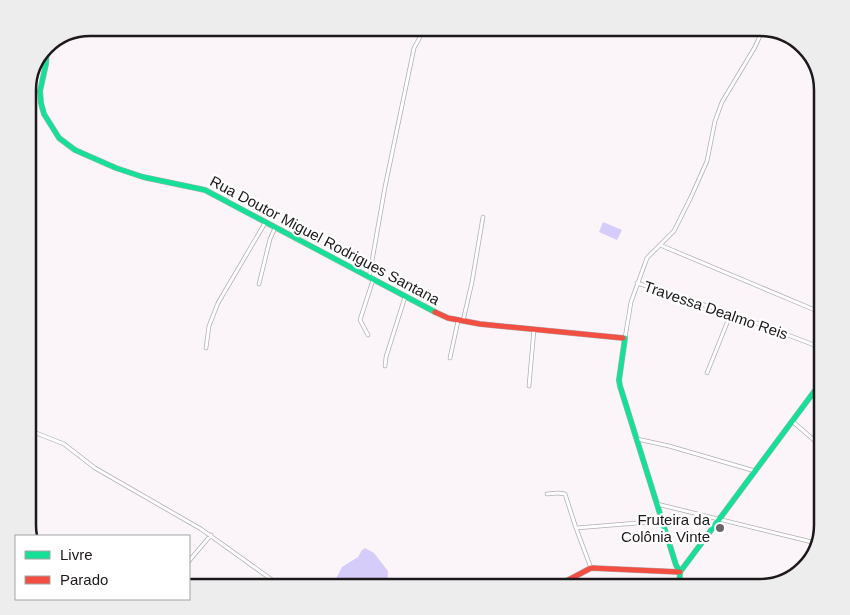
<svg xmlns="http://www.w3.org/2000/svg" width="850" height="615" viewBox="0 0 850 615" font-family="Arial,sans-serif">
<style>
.water{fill:#d5ccfa}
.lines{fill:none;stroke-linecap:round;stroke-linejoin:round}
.street-casing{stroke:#b2aeb1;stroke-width:4.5}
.fast-casing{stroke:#b2aeb1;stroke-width:6}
.jam-casing{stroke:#b2aeb1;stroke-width:6}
.street{stroke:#fefefe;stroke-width:3}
.fast{stroke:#16e098;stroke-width:5}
.jam{stroke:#f24e42;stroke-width:5}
.poi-dot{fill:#6a6569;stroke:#fff;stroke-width:2}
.labels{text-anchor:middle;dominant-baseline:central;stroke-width:4.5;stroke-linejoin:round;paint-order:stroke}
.street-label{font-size:15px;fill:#1c181b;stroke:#fff}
.poi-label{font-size:15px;fill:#1c181b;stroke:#fff;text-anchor:end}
.rim{fill:none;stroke:#1c181b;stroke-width:2.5}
</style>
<rect width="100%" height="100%" fill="#fbf5fa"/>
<path class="water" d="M603 222 622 230 617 240 599 232Z
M365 548 374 553 388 571 387 587H332L342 567 358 557 362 550Z"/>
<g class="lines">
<defs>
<path id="street" d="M660 245 822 313
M369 278 385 187 414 48 425 28
M637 283 738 316 822 348
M259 284 270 239 275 228
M463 321 472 282 483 217
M368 335 360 320 373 280
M625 338 631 302 647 258 674 231 691 197 707 161 715 121 722 102 755 47 763 29
M206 348 209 326 218 303 265 223
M450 358 458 321
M385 366 386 357 405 297
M707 373 731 313
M529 386 534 329
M28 405V398
M792 421 822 447
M28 423V428L31 431 64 444 95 468 201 529 282 587
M637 439 669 446 755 471
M547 494 558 493 565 494 576 528 591 568
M657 504 816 543
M576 528 662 521
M189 561 211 535"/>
<path id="fast" d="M47 46 46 64 40 91 41 103 44 114 59 138 75 150 116 168 143 177 205 190 435 312
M623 338H625L619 380 620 386 676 565 680 572 679 587
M680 572 822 381"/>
<path id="jam" d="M435 312 448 318 480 324 623 338
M555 587 591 568 680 572"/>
</defs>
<use href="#street" class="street-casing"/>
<use href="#fast" class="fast-casing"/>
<use href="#jam" class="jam-casing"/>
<use href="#street" class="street"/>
<use href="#fast" class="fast"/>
<use href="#jam" class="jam"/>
</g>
<circle class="poi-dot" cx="720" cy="528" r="5"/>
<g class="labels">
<g class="street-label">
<text transform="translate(325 240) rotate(28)">Rua Doutor Miguel Rodrigues Santana</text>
<text transform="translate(716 310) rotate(19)">Travessa Dealmo Reis</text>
</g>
<g class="poi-label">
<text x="710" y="519">Fruteira da<tspan x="710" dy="17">Colônia Vinte</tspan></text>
</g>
</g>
<path d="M0 0H850V615H0ZM90 36H760A54 54 0 0 1 814 90V525A54 54 0 0 1 760 579H90A54 54 0 0 1 36 525V90A54 54 0 0 1 90 36Z" fill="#ededed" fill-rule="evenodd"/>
<path class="rim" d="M90 36H760A54 54 0 0 1 814 90V525A54 54 0 0 1 760 579H90A54 54 0 0 1 36 525V90A54 54 0 0 1 90 36Z"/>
<rect x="15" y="535" width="175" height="65" fill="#ffffff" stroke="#a4a3a4"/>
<rect x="25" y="551" width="25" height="8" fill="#16e098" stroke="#a4a3a4"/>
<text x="60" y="560" font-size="15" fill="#1c181b">Livre</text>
<rect x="25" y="576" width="25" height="8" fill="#f24e42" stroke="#a4a3a4"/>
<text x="60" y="585" font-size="15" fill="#1c181b">Parado</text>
</svg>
